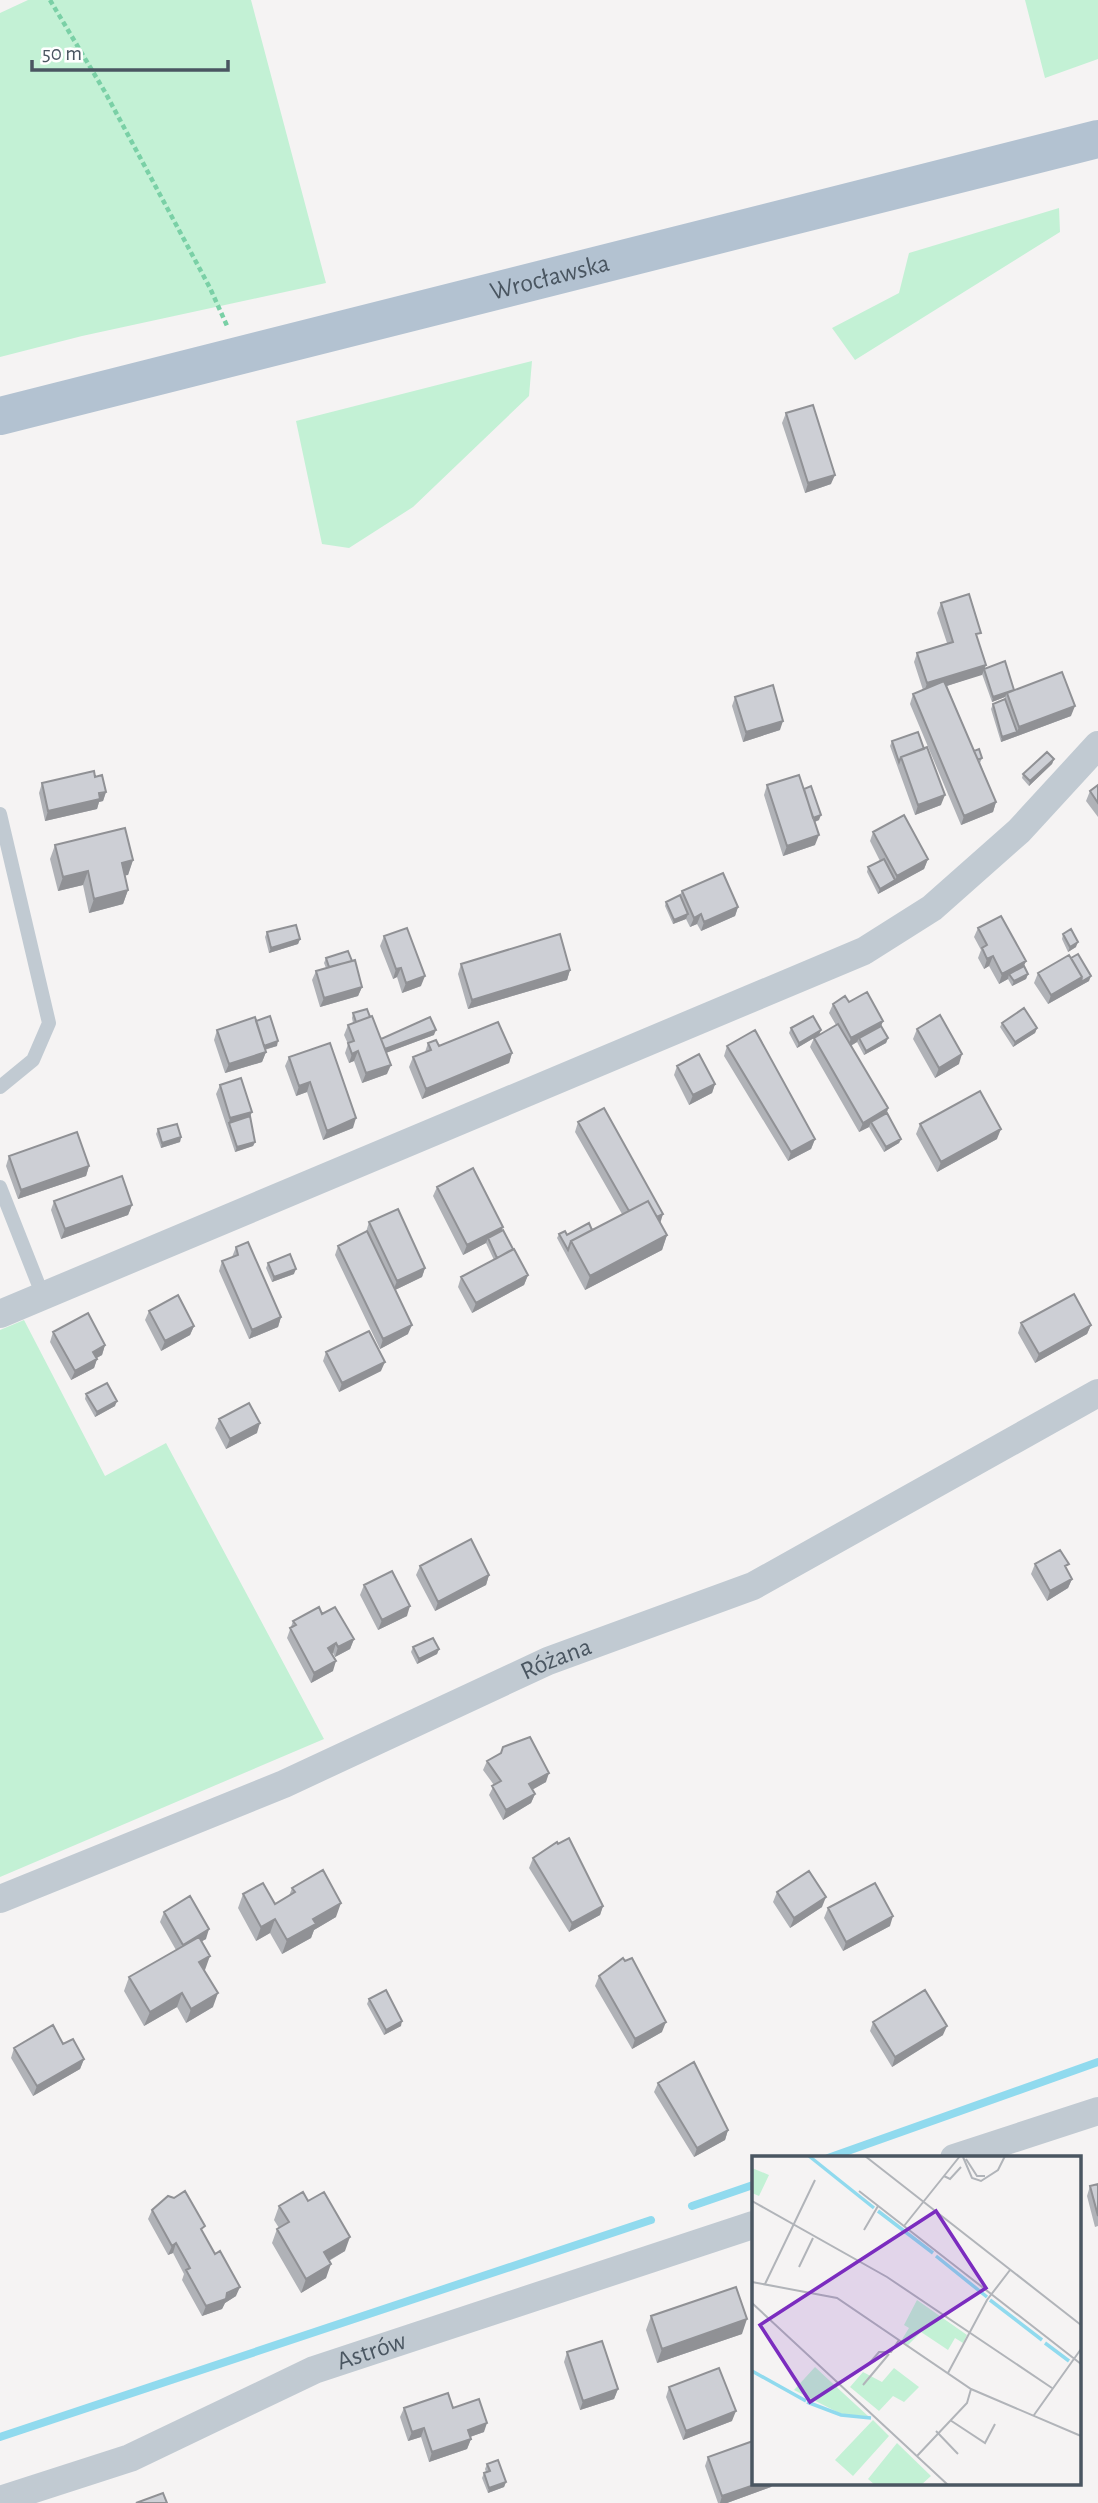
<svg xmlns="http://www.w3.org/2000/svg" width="1098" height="2503" viewBox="0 0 1098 2503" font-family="'Alegreya Sans',sans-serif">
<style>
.green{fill:#c3f1d5}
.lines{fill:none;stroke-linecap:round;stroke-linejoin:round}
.stream{stroke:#90daee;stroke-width:8}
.path{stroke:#7ad0a6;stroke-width:4.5;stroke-dasharray:5 3.5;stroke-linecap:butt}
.lane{stroke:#c1cad2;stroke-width:14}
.street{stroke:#c1cad2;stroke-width:28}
.primary{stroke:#b3c2d1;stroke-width:38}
.wall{fill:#b0b2b7}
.shaded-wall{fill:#909195}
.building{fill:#cdcfd5;stroke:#909195;stroke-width:2}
.labels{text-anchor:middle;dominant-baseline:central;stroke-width:5;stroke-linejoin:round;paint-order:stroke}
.street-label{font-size:26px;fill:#4a5661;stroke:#fff}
.inset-river{fill:none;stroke:#90daee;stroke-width:3.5}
.inset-road{fill:none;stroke:#b1b4b9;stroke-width:2}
.view{fill:#7b2cbf;fill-opacity:0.15;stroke:#7b2cbf;stroke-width:3.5}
.inset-edge{fill:none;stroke:#4a5661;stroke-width:3.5}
</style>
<rect width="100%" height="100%" fill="#f5f3f3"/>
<path class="green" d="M28 0H251L326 283 82 336 0 357V13Z
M1025 0H1098V59L1045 78Z
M1059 208 1060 232 855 360 832 328 899 293 909 253Z
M532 361 529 396 413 507 349 548 322 544 296 421Z
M24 1320 105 1476 166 1443 324 1739 0 1877V1330Z"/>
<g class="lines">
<path class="stream" d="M828 2158 1098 2062
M692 2206 753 2185
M0 2437 651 2220"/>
<path class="path" d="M50 0 105 92 210 288 228 328"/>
<path class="lane" d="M0 814 49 1023 33 1060 0 1087
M0 1187 43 1296"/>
<g class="street">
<path d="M0 1314 864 951 932 908 1019 831 1098 745"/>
<path id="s1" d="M0 1899 284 1784 548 1661 753 1586 1098 1393"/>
<path d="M954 2158 1098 2111"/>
<path id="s2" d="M0 2500 130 2458 314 2370 753 2225"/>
</g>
<path class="primary" id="s3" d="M0 416 1098 139"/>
</g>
<path class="wall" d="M786 413 831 484 805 493 782 423Z
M941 603 978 641 984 668 1014 690 1071 716 1001 742 991 709 993 704 1004 700 1005 697 992 702 982 674 947 686 974 751 982 758 980 763 996 802 993 812 961 825 910 704 913 694 923 690 914 662 917 653 947 643 937 613Z
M735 697 780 730 743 742 732 706Z
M892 741 941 805 915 815 890 746Z
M1054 759 1052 764 1029 786 1022 778 1023 774Z
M95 777 106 792 103 801 99 802 97 809 45 821 39 793 42 783Z
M767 785 804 789 819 820 815 822V845L783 856 764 795Z
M1098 785V817L1086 801 1090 791Z
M873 832 928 859 924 869 878 894 867 872 868 867 880 861 870 841Z
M55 845 133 860 128 875H125L128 890 123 904 89 913 83 885 58 891 50 859Z
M682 891 738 907 735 916 701 931 697 924 690 927 686 919 673 924 665 906 666 902 680 895Z
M978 928 1024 966 1028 974 1026 979 1012 986 1008 979 999 984 989 966 984 969 978 958 981 950 974 937Z
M267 932 300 939 298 944 269 953 265 937Z
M1063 934 1076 947 1068 952 1062 939Z
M384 936 421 986 402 993 397 977 393 979 380 946Z
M326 958 362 987 358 996 320 1007 312 980 316 971 326 968 324 963Z
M461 964 570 970 567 980 468 1009 458 974Z
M1038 973 1089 981 1048 1004 1034 983Z
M849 1002 883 1021 881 1026 888 1038 886 1043 864 1055 857 1042 851 1046 888 1108 887 1113 901 1139 899 1143 884 1152 869 1127 859 1132 810 1047 814 1038 797 1048 789 1033 791 1028 821 1030 819 1035 836 1025 829 1013 833 1004Z
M353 1013 370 1017 381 1039 434 1035 386 1053 387 1074 362 1083 354 1061 349 1063 345 1053 348 1044 344 1035 348 1025 353 1023 352 1018Z
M256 1021 277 1046 265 1050 266 1052 262 1062 225 1073 214 1040 217 1030Z
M1002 1023 1037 1028 1035 1033 1013 1047 1000 1027Z
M917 1029 959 1064 935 1078 913 1039Z
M428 1043 439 1046 512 1053 509 1063 422 1099 409 1067 413 1057 425 1052Z
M727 1046 815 1139 811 1149 788 1161 724 1056Z
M289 1057 353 1128 323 1140 307 1092 296 1096 285 1066Z
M677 1066 715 1084 712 1093 689 1105 674 1075Z
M220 1085 250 1116 255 1142 253 1146 235 1152 216 1094Z
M578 1122 660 1223 667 1235 662 1250 585 1290 557 1238 559 1234 567 1235 592 1230 622 1214 575 1132Z
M920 1124 997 1139 937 1172 916 1134Z
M158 1129 181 1137 180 1142 161 1148 156 1134Z
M9 1156 89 1166 86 1176 18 1199 6 1166Z
M437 1187 501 1232 528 1275 524 1285 472 1313 458 1287 461 1277 494 1260 486 1243 463 1255 433 1196Z
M54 1201 132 1205 128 1215 61 1239 51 1210Z
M369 1222 425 1268 422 1277 395 1290 408 1334 380 1349 335 1255 338 1246 366 1232Z
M236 1247 281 1317 278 1327 249 1339 219 1271 222 1261 232 1257Z
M268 1263 294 1274 272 1282 266 1268Z
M149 1311 194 1326 190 1335 161 1351 145 1320Z
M1021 1323 1091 1325 1087 1334 1035 1363 1018 1333Z
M53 1332 105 1345 102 1355 97 1358V1359L94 1368 71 1380 50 1342Z
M326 1352 381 1371 339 1392 323 1361Z
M86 1394 115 1406 95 1417 85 1399Z
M219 1419 257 1433 226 1449 215 1428Z
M1035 1564 1067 1569 1072 1579 1068 1588 1047 1601 1031 1574Z
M420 1566 489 1575 486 1585 435 1611 416 1575Z
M364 1585 407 1616 378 1630 360 1595Z
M293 1621 354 1639 350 1649 335 1657 333 1653 332 1654 333 1671 311 1683 287 1638Z
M413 1647 439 1649 437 1654 417 1664 411 1652Z
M487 1761 546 1782 532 1790 535 1794 531 1803 503 1820 489 1795 494 1785 483 1770Z
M533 1858 603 1906 600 1915 569 1932 529 1868Z
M292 1888 336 1917 314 1930 311 1938 282 1954 270 1933 256 1941 238 1908 243 1894 275 1904 289 1896Z
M777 1892 822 1907 790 1928 773 1902Z
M828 1908 890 1926 843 1951 824 1918Z
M164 1912 206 1939 202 1941 204 1970 213 2007 186 2023 177 2007 144 2026 124 1991 129 1977 176 1950 160 1922Z
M599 1976 662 2032 632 2049 595 1986Z
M369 1999 401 2026 384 2035 367 2004Z
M873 2022 943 2035 892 2067 870 2031Z
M14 2048 84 2059 80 2069 33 2096 11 2058Z
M658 2083 728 2130 725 2140 694 2157 654 2092Z
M1098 2184V2226L1095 2227 1087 2196 1090 2186Z
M308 2201 345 2251 329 2261 326 2278 301 2293 272 2243 277 2229 279 2228 274 2220 279 2206Z
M152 2210 203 2233 236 2296 225 2303 222 2309 202 2316 182 2280 184 2274 173 2253 168 2255 148 2219Z
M651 2316 742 2334 657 2363 646 2330Z
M567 2352 618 2389 614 2399 580 2410 564 2362Z
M669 2387 732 2421 683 2440 666 2397Z
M404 2408H453L484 2432 470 2437 471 2439 467 2449 429 2462 421 2437 408 2441 400 2417Z
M708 2457 753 2484H773L771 2487 727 2503H718L705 2466Z
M487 2464 506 2482 504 2487 488 2493 482 2478 484 2473 486 2472 485 2469Z"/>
<path class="shaded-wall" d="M835 475 831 484 805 493 808 483Z
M986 665 982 675 924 693 927 683Z
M1014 690 1007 693 1005 697 992 702 993 697Z
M1075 706 1071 716 1001 742 1002 737 1017 732 1019 727Z
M783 721 780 730 743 742 746 732Z
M1054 759 1052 764 1029 786 1030 781Z
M106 792 103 801 99 802 97 809 45 821 48 811Z
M945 795 941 805 915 815 918 805Z
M996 802 993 812 961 825 964 816Z
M821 815 819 820 808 824 810 819Z
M819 835 815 845 783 856 787 846Z
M928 859 924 869 878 894 880 889 895 880 897 876Z
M133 860 128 875 117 877 122 863Z
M88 871 83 885 58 891 63 877Z
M128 890 123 904 89 913 94 899Z
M738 907 735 916 701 931 704 922Z
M688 914 686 919 673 924 674 920Z
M701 914 697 924 690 927 694 918Z
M300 939 298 944 269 953 271 948Z
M1078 942 1076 947 1068 952 1070 947Z
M993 956 989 966 984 969 987 959Z
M1026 961 1022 971 1009 974 1008 979 999 984 1002 974Z
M401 968 397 977 393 979 396 969Z
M570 970 567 980 468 1009 472 1000Z
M1028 974 1026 979 1012 986 1014 981Z
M425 976 421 986 402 993 406 983Z
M1091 976 1089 981 1048 1004 1051 995 1082 977Z
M362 987 358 996 320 1007 324 998Z
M883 1021 879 1031 859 1038 857 1042 848 1047 851 1038Z
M1037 1028 1035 1033 1013 1047 1015 1042Z
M436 1030 434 1035 383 1054 385 1049Z
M821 1030 819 1035 797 1048 799 1043Z
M888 1038 886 1043 864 1055 866 1051Z
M278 1041 277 1046 259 1051 261 1047Z
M358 1051 354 1061 349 1063 352 1054Z
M266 1052 262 1062 225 1073 229 1064Z
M512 1053 509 1063 422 1099 426 1089Z
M962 1054 959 1064 935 1078 939 1068Z
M391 1065 387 1074 362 1083 366 1073Z
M310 1082 307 1092 296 1096 299 1086Z
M715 1084 712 1093 689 1105 693 1095Z
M888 1108 885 1118 871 1122 869 1127 859 1132 863 1123Z
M252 1112 248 1121 229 1123 230 1118Z
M356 1118 353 1128 323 1140 327 1131Z
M1001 1129 997 1139 937 1172 941 1162Z
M181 1137 180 1142 161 1148 162 1143Z
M815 1139 811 1149 788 1161 791 1152Z
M901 1139 899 1143 884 1152 886 1147Z
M255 1142 253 1146 235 1152 237 1147Z
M89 1166 86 1176 18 1199 21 1190Z
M132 1205 128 1215 61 1239 65 1229Z
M663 1214 660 1224 654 1219Z
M503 1227 499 1237 488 1238 486 1243 463 1255 467 1245Z
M667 1235 662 1250 585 1290 590 1276Z
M425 1268 422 1277 393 1291 397 1281Z
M296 1269 294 1274 272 1282 274 1277Z
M528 1275 524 1285 472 1313 476 1303Z
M281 1317 278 1327 249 1339 252 1330Z
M412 1325 408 1334 380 1349 383 1339Z
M1091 1325 1087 1334 1035 1363 1039 1354Z
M194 1326 190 1335 161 1351 165 1341Z
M105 1345 102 1355 89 1362 93 1352Z
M97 1359 94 1368 71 1380 75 1371Z
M385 1362 381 1371 339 1392 342 1383Z
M117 1401 115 1406 95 1417 97 1412Z
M260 1423 257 1433 226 1449 230 1439Z
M489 1575 486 1585 435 1611 438 1602Z
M1072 1579 1068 1588 1047 1601 1050 1591Z
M410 1606 407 1616 378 1630 382 1620Z
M354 1639 350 1649 335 1657 338 1647Z
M336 1643 333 1653 325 1658 328 1648Z
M439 1649 437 1654 417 1664 419 1659Z
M336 1661 333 1671 311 1683 314 1673Z
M549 1773 546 1782 526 1793 529 1784Z
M535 1794 531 1803 503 1820 506 1810Z
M826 1897 822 1907 790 1928 794 1918Z
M341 1903 336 1917 314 1930 311 1938 282 1954 287 1940 313 1919Z
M603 1906 600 1915 569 1932 572 1923Z
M893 1916 890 1926 843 1951 846 1942Z
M275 1919 270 1933 256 1941 261 1927Z
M209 1929 206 1939 179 1954 183 1945Z
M210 1956 205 1970 194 1976 199 1962Z
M182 1993 177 2007 144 2026 150 2012Z
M218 1993 213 2007 186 2023 191 2009Z
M402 2021 401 2026 384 2035 386 2030Z
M666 2022 662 2032 632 2049 635 2039Z
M947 2026 943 2035 892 2067 895 2057Z
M84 2059 80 2069 33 2096 37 2086Z
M728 2130 725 2140 694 2157 697 2148Z
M350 2237 345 2251 319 2266 324 2252Z
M176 2243 173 2253 168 2255 172 2246Z
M331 2264 326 2278 301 2293 306 2279Z
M240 2287 236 2296 225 2303 222 2309 202 2316 206 2306Z
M747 2319 742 2334 657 2363 662 2349Z
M618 2389 614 2399 580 2410 583 2401Z
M736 2411 732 2421 683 2440 686 2431Z
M487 2423 484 2432 464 2439 468 2430Z
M424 2428 421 2437 408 2441 412 2432Z
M471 2439 467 2449 429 2462 432 2452Z
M506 2482 504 2487 488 2493 489 2488Z
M757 2484H773L771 2487 727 2503H720L722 2496Z"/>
<path class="building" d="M813 405 835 475 808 483 786 413Z
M969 594 981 633 976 634 986 665 927 683 917 653 953 642 941 603Z
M1005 661 1014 690 993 697 984 669Z
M1062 672 1075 706 1019 727 1007 693Z
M944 681 996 802 964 816 913 694Z
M773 685 783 721 746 732 735 697Z
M1005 699 1017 732 1002 737 993 704Z
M918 732 924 749 901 757 899 762 892 741Z
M927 747 945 795 918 805 901 757Z
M979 749 982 758 978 760 974 751Z
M1047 752 1054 759 1030 781 1023 774Z
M94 771 95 777 102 775 106 792 99 793 100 799 48 811 42 783Z
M799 775 819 835 787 846 767 785Z
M1098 785V803L1090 791Z
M811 786 821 815 813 818 804 789Z
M904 815 928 859 897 876 873 832Z
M125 828 133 860 122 863 128 890 94 899 88 871 63 877 55 845Z
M884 859 895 880 880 889 868 867Z
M723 873 738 907 704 922 701 914 694 918 682 891Z
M680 895 688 914 674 920 666 902Z
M1001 916 1026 961 1002 974 993 956 987 959 982 948 987 945 978 928Z
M296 925 300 939 271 948 267 932Z
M407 928 425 976 406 983 401 968 396 969 384 936Z
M1071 929 1078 942 1070 947 1063 934Z
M560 934 570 970 472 1000 461 964Z
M348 951 352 961 329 967 326 958Z
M1078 954 1091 976 1081 982 1082 977 1071 958Z
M1069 955 1082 977 1051 995 1038 973Z
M355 960 362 987 324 998 316 971Z
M1024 966 1028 974 1014 981 1009 974Z
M867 992 883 1021 851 1038 833 1004 845 996 849 1002Z
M1024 1008 1037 1028 1015 1042 1002 1023Z
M367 1009 370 1017 356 1022 353 1013Z
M940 1015 962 1054 939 1068 917 1029Z
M270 1016 278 1041 264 1046 256 1021Z
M372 1016 391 1065 366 1073 358 1051 352 1054 348 1043 354 1041 348 1025Z
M813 1016 821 1030 799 1043 791 1028Z
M255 1017 266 1052 229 1064 217 1030Z
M430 1017 436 1030 385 1049 381 1039Z
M498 1022 512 1053 426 1089 413 1057 431 1050 428 1043 436 1040 439 1046Z
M838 1024 888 1108 863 1123 814 1038Z
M881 1026 888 1038 866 1051 859 1038Z
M755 1030 815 1139 791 1152 727 1046Z
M330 1043 356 1118 327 1131 310 1082 299 1086 289 1057Z
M699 1054 715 1084 693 1095 677 1066Z
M241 1078 252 1112 230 1118 220 1085Z
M980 1091 1001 1129 941 1162 920 1124Z
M604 1108 663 1214 657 1217 648 1201 629 1211 578 1122Z
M887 1113 901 1139 886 1147 871 1122Z
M250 1116 255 1142 237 1147 229 1123Z
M177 1124 181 1137 162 1143 158 1129Z
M77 1132 89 1166 21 1190 9 1156Z
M473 1168 503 1227 467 1245 437 1187Z
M122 1176 132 1205 65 1229 54 1201Z
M648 1201 667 1235 590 1276 571 1241Z
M398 1209 425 1268 397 1281 369 1222Z
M589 1223 592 1230 571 1241 568 1250 559 1234 565 1231 567 1235Z
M503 1230 513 1249 497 1258 488 1238Z
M367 1231 412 1325 383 1339 338 1246Z
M248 1242 281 1317 252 1330 222 1261 238 1255 236 1247Z
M514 1249 528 1275 476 1303 461 1277Z
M290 1254 296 1269 274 1277 268 1263Z
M1074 1294 1091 1325 1039 1354 1021 1323Z
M178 1295 194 1326 165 1341 149 1311Z
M88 1313 105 1345 93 1352 97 1359 75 1371 53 1332Z
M369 1331 385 1362 342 1383 326 1352Z
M107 1383 117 1401 97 1412 86 1394Z
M249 1403 260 1423 230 1439 219 1419Z
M471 1539 489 1575 438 1602 420 1566Z
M1060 1550 1069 1564 1065 1566 1072 1579 1050 1591 1035 1564Z
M392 1571 410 1606 382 1620 364 1585Z
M319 1607 322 1614 335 1607 354 1639 338 1647 336 1643 328 1648 336 1661 314 1673 290 1628 296 1625 293 1621Z
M433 1638 439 1649 419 1659 413 1647Z
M530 1737 549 1773 529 1784 535 1794 506 1810 492 1786 501 1781 487 1761 501 1753 503 1747Z
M569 1838 603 1906 572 1923 533 1858 557 1842 558 1844Z
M323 1870 341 1903 313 1919 316 1924 287 1940 275 1919 261 1927 243 1894 263 1883 275 1904 295 1892 292 1888Z
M809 1871 826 1897 794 1918 777 1892Z
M875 1883 893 1916 846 1942 828 1908Z
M190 1896 209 1929 183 1945 164 1912Z
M199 1937 210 1956 199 1962 218 1993 191 2009 182 1993 150 2012 129 1977Z
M623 1958 625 1961 632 1958 666 2022 635 2039 599 1976Z
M386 1990 402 2021 386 2030 369 1999Z
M925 1990 947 2026 895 2057 873 2022Z
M53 2025 63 2044 73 2039 84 2059 37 2086 14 2048Z
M694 2062 728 2130 697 2148 658 2083Z
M1098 2184V2216L1090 2186Z
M185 2191 205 2226 201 2229 215 2254 220 2251 240 2287 227 2293 226 2299 206 2306 186 2270 190 2268 176 2243 172 2246 152 2210 168 2196 174 2198Z
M303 2192 308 2201 324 2192 350 2237 324 2252 331 2264 306 2279 277 2229 289 2222 279 2206Z
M736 2287 747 2319 662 2349 651 2316Z
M602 2341 618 2389 583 2401 567 2352Z
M719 2368 736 2411 686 2431 669 2387Z
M448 2393 453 2408 479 2399 487 2423 468 2430 471 2439 432 2452 424 2428 412 2432 404 2408Z
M753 2441V2484H757L722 2496 708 2457Z
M498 2460 506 2482 489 2488 484 2473 490 2471 487 2464Z
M163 2493 167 2503H136Z"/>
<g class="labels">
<g class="street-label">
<text stroke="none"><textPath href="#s3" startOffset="567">Wrocławska</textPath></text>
<text stroke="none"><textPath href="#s1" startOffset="606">Różana</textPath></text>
<text stroke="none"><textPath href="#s2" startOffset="401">Astrów</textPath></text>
</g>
</g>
<g transform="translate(752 2156)">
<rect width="329" height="329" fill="#f5f3f3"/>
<path d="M0 12 17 19 7 40 0 37ZM165 144 215 179 211 187 203 182 196 194 169 176 156 189 149 185 157 172 152 169ZM63 211 78 225 116 260 91 259 42 234ZM142 212 167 231 152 246 141 240 127 255 98 231 111 216 130 226ZM121 264 137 280 101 320 83 304ZM145 287 179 320 169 329H123L116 323Z" fill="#c3f1d5"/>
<path class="inset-river" d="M57 0 122 52M126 55 181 97M184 100 235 141M238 144 290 184M293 187 317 205M0 215 54 245M55 246 89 259 119 262"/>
<path class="inset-road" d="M113 0 329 169M211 1 220 22 229 25 246 14 253 0M214 3 225 20H233M192 20 198 23 209 11M107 35 329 208M0 45 135 121 300 232M152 70 208 0M112 74 126 50M47 111 61 82M0 126 85 142 219 233 329 280M13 128 63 24M0 147 196 329M115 210 127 196H139L147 184M196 217 235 144 258 114M111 229 137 198M282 259 329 193M198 264 233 287 243 268M184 275 206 298M165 300 215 247 219 233"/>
<path class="view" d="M184 55 234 132 58 246 8 169Z"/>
<rect width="329" height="329" class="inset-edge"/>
</g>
<path d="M32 60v10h196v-10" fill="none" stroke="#4a5661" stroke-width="3.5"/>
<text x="42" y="60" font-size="21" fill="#4a5661" stroke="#ffffff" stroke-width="5" paint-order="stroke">50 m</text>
</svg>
